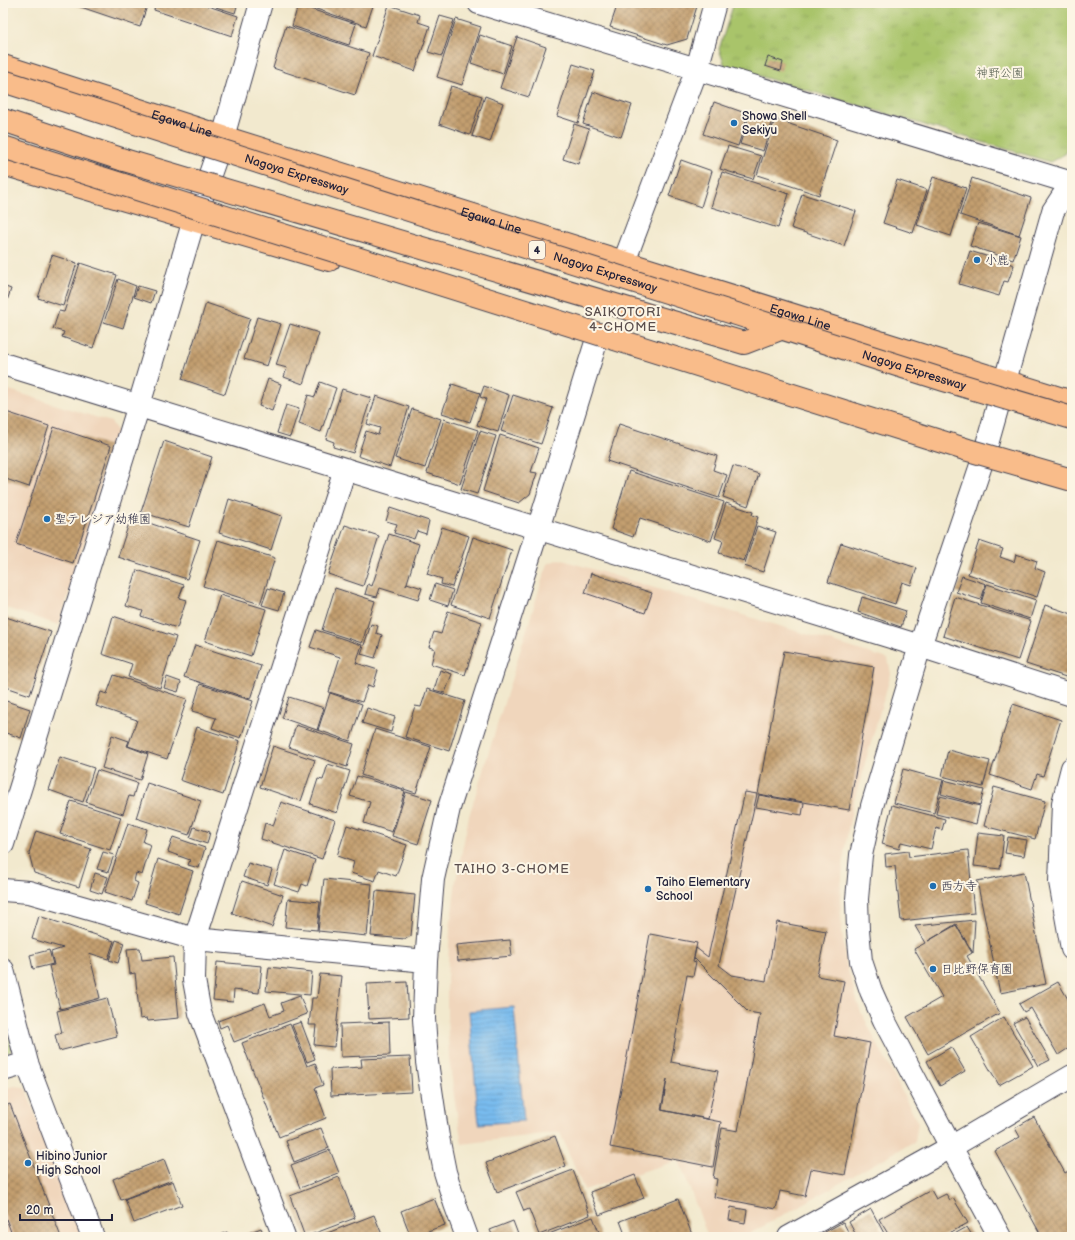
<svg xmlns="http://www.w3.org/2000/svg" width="1075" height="1240" viewBox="0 0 1075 1240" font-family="'Balsamiq Sans','Klee One',sans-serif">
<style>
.built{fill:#f0d6bc}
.park{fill:url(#park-tufts);stroke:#667353}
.water{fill:url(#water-rules);stroke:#4d6e94}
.building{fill:url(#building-cross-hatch)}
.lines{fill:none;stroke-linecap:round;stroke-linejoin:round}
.minor-casing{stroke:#414051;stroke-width:24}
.primary-casing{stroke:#414051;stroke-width:24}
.motorway-casing{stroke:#414051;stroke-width:24}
.minor{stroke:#fff;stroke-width:22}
.primary{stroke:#f9bc8a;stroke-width:22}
.motorway{stroke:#f9bc8a;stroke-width:22}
.motorway-bridge-casing{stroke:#414051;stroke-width:24;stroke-linecap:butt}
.motorway-bridge{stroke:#f9bc8a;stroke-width:22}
.poi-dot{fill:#1f6fb2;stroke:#fcf5e5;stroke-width:1.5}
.labels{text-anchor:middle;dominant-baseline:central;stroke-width:4;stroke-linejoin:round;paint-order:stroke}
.shield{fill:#fcf5e5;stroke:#63616e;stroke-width:1}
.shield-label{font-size:11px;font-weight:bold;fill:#22223b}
.park-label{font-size:12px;fill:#515b4c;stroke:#fcf5e5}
.poi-label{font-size:12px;fill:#22223b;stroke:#fcf5e5;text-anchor:start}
.street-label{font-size:12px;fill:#22223b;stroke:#fcf5e5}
.neighbourhood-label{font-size:13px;letter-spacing:1px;fill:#5a4e4d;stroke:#fcf5e5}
</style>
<defs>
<pattern id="park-tufts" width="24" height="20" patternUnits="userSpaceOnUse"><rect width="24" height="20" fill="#a9c46b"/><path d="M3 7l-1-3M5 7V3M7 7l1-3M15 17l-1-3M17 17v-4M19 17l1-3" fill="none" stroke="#91a85e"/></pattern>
<pattern id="water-rules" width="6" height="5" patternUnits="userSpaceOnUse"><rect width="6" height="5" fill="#78bbee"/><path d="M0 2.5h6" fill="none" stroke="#68a0cd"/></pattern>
<pattern id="building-cross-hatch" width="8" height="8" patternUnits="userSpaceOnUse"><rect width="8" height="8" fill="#c39f6f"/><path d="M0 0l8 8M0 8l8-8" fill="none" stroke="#9e815c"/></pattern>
</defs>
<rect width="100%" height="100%" fill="#fcf5e5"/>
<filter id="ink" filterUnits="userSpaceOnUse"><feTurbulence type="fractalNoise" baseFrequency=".025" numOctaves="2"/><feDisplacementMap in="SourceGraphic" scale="8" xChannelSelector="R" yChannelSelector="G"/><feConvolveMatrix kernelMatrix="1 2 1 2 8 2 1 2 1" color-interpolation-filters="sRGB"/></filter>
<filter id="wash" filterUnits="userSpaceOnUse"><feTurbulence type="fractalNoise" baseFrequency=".012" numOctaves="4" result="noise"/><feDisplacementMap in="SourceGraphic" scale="16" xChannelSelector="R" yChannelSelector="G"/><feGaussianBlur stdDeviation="0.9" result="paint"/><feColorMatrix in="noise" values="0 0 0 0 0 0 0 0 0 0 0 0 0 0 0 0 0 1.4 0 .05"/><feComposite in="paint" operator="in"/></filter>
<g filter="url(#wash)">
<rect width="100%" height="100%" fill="#f2e9ce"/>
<path class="built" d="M3 388 111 422 118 432 59 625 3 607Z
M559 559 888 659 891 674 853 804 845 847 840 898 842 931 846 963 860 1010 918 1123 915 1141 744 1237H708L679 1160 584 1190 560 1132 462 1144 454 1096 449 1057 447 1015V978L450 928 456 881 469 816 547 564Z
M14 1086 25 1087 82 1237H3V1089Z"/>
<path class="park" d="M734 3H1072V129L1065 154 1050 162 725 66 719 49Z
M3 1011 12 1051 3 1054Z"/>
<path class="water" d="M514 1007 524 1121 479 1124 469 1011Z"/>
<g id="blocks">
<path class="building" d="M69 3H148L140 27Z
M156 3H199L238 16 232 36 154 10Z
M217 3H238L235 13 216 7Z
M299 3H374L366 26Z
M618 3H698L687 39 667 45 610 27Z
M298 5 356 24 349 45 292 26Z
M389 5 420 15 418 22 430 26 415 71 372 56Z
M440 16 454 20 442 56 428 52Z
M456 19 481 27 462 85 437 77Z
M286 26 369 53 355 95 273 68Z
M480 35 512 46 503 74 471 63Z
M517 37 546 47 529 97 500 88Z
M768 57 783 62 781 71 765 66Z
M573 64 595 71 578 123 557 116Z
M451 86 482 96 470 135 439 124Z
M593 92 632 105 621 137 583 124Z
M485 96 503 103 490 142 472 136Z
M714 102 748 114 738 146 703 134Z
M750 113 773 120 763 151 740 144Z
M775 119 837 140 819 195 757 175Z
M574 124 589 129 578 164 563 159Z
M728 146 761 156 753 179 720 169Z
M681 160 712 171 701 207 669 196Z
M722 172 789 194 778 228 711 207Z
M933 177 966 188 951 236 917 225Z
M972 178 1031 198 1019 235 960 215Z
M897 180 927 190 913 233 883 223Z
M802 194 856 211 844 246 791 228Z
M978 223 1021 236 1013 260 970 246Z
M970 251 1014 265 1008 282 1004 281 999 296 959 284Z
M52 255 77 263 63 306 38 298Z
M80 263 117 275 93 348 62 337 64 332 53 329 59 311 64 312Z
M118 279 136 286 123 328 104 322Z
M3 286 11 289 6 304 3 303Z
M138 286 155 291 151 303 134 297Z
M206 303 250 318 225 394 182 379Z
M257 317 281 324 267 366 244 359Z
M290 324 319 333 303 384 284 377 287 368 276 365Z
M268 379 281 384 272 411 259 406Z
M320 382 336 388 321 432 299 424 308 395 315 397Z
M452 384 480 393 470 422 442 413Z
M484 386 509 395 498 432 477 425 486 399 480 397Z
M342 389 371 398 353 453 333 447 334 442 326 439Z
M513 395 553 408 541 444 501 431Z
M376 396 409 407 390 467 358 456 366 431 378 435 380 428 367 424Z
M286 405 299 409 290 437 277 433Z
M412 409 441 419 425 468 395 458Z
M3 411 49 426 29 487 3 478Z
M444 419 478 430 460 484 427 473Z
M619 424 717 456 713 470 727 475 719 498 607 461Z
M54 427 111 446 73 563 16 544Z
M480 431 496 436 477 494 461 489Z
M500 435 539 448 531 472 537 473 530 494 519 503 483 491Z
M164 441 212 457 189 527 141 512Z
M733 466 759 474 748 506 723 497Z
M629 471 724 502 711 541 640 518 633 537 611 529Z
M229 499 282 516 271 550 219 533Z
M726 503 753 512 752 515 758 517 744 561 719 553 723 541 715 538Z
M390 508 429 521 426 534 417 531 414 539 394 533 397 524 386 521Z
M131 517 200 540 187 579 118 557Z
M345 525 379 536 363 586 328 574Z
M757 526 776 532 763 572 744 566Z
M442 527 469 536 452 587 441 584 442 579 427 574Z
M389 534 419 544 406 586 407 583 422 588 418 600 380 588 377 597 365 594 368 584 372 586Z
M473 537 512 550 490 618 451 605Z
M218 540 275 558 260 604 203 586Z
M979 541 1003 549 1000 557 1014 562 1016 554 1037 561 1035 568 1045 572 1037 597 968 574Z
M841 543 917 568 911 585 902 582 895 604 828 582Z
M137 570 184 585 179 598 186 600 177 628 141 616 143 611 126 606Z
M591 573 652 593 645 613 585 593Z
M962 576 986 584 981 600 956 592Z
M435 584 453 590 448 606 430 600Z
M987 584 1036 600 1030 619 981 603Z
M268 588 284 593 279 610 262 605Z
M335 588 375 601 362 643 322 630Z
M220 595 266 609 251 656 205 641Z
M862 597 906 611 901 627 858 612Z
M955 597 1031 621 1018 660 943 636Z
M1045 605 1072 614V679L1026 664Z
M448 611 482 622 465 675 431 664 435 649 429 647 434 632 441 634Z
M3 616 51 632 30 695 3 686Z
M113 616 176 637 160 688 128 677 132 664 102 654Z
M371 624 378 626 376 633 382 635 375 658 361 654Z
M316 630 362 645 356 663 378 670 373 687 368 685 362 702 329 692 340 657 310 647Z
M195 645 261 666 250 699 184 677Z
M784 651 874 667 849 810 758 794Z
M440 670 452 674 445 693 434 690Z
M114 675 187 699 167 759 128 746 137 720 96 706 101 692 107 694Z
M167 677 181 682 178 692 164 688Z
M200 684 253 701 241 738 212 728 216 718 192 711Z
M427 689 465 701 449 751 405 737 415 706 421 707Z
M330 693 362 704 350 741 318 730Z
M289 697 324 708 317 730 282 718Z
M3 700 30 709 21 738 3 732Z
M1013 704 1061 720 1043 776 1037 774 1032 789 990 775Z
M367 708 395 717 391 732 362 723Z
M296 725 354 744 347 767 289 747Z
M197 727 240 741 223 795 180 780Z
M375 729 431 747 416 793 361 775Z
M112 735 129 741 127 746 148 754 140 780 102 768Z
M273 746 315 760 301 801 260 787Z
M948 750 990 761 983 787 942 776Z
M60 757 94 768 83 802 49 790Z
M328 764 350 771 337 813 310 804 318 779 323 780Z
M903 769 943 780 934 813 894 803Z
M97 770 137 783 133 797 129 796 123 814 86 802Z
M357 776 405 791 392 832 364 823 370 802 350 796Z
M944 780 984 790 980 805 941 794Z
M147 783 201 801 189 835 136 818Z
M994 787 1045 801 1035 839 984 826Z
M406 792 432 800 418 844 392 836Z
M745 792 757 794 719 965 732 975 766 981 777 922 826 931 817 976 844 981 834 1036 870 1043 845 1175 811 1169 805 1196 780 1191 776 1209 714 1197 717 1179 713 1178 722 1128 738 1131 760 1014 748 1012 694 958 696 948 708 957Z
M759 795 804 803 802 815 756 807Z
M940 796 980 806 976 824 936 814Z
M71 801 121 817 110 850 60 834Z
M281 802 335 820 322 859 261 839 265 823 273 826Z
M892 805 945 819 942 830 936 828 931 849 901 842 899 849 882 844Z
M128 823 147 829 143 842 151 845 142 875 136 873 134 881 138 883 132 901 105 892Z
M347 825 407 845 396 876 379 870 375 881 351 873 354 862 337 856Z
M194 827 210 832 207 844 190 838Z
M36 831 91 849 79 887 34 873 29 853Z
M978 833 1004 836 1000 869 974 866Z
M173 837 205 848 199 868 188 865 190 860 168 852Z
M1008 837 1027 840 1024 856 1005 853Z
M285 850 315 860 307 886 302 884 299 892 274 884Z
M968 850 974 913 901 921 895 866 886 867 885 854 908 851 909 857Z
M103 852 114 855 108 872 97 869Z
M158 859 193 871 179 914 145 903Z
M248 863 272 870 267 885 243 877Z
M1024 872 1046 984 1000 993 977 881Z
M95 873 108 877 102 894 90 890Z
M324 879 372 884 367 936 318 931Z
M242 881 283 895 272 927 232 913Z
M376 891 415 895 411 936 405 939 371 936Z
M288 899 320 902 317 930 285 927Z
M39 916 114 941 108 959 89 953 100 998 60 1009 49 966 54 965 51 952 63 948 32 939Z
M975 920 973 953 956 924 928 941 956 925 972 953 967 956 1000 1013 928 1054 907 1017 942 997 914 949 925 943 915 926Z
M650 934 697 943 693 961 696 962 693 976 687 975 671 1062 718 1071 708 1119 662 1110 667 1079 661 1110 721 1122 713 1167 610 1147Z
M116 940 124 943 118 963 109 960Z
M510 940 512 956 458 961 456 945Z
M140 948 142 960 173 957 179 1018 148 1021 147 1018 140 1019 135 973 130 974 127 949Z
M49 950 53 964 33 969 30 955Z
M217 962 262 966 259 993 234 990 233 1002 213 1000Z
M269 967 312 972 310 995 266 991Z
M320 974 342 976 334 1047 314 1045 316 1025H309L312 998H317Z
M407 982 409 1017 369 1019 367 984Z
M1058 982 1072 1006V1046L1058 1055 1031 1008 1024 1012 1019 1004Z
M300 996 307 1014 234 1042 227 1025 220 1028 218 1021 265 1003 270 1016 284 1011 281 1003Z
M107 998 117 1036 59 1051 55 1035 62 1033 57 1011Z
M1004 1017 1033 1066 999 1085 971 1037Z
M1025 1017 1050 1060 1038 1066 1013 1023Z
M301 1022 315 1059 307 1062 292 1025Z
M389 1022 390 1055 341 1057 340 1024Z
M290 1024 307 1066 315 1063 323 1085 315 1088 326 1118 279 1137 242 1043Z
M951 1047 965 1071 940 1086 927 1061Z
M410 1057 412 1092 331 1096 330 1069 362 1067 361 1059Z
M10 1104 61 1237H13L3 1211V1107Z
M1034 1117 1065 1173 1072 1169V1237H1042L995 1151 1020 1137 1015 1128Z
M321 1128 329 1148 294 1162 286 1141Z
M555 1136 566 1166 497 1192 486 1163Z
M330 1150 339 1173 300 1188 291 1165Z
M164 1159 172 1180 121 1200 113 1179Z
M573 1170 590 1215 539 1235 529 1209 524 1211 516 1192Z
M635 1175 644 1198 599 1215 590 1192Z
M339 1177 355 1218 305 1237 290 1196Z
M173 1181 182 1205 134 1223 125 1199Z
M931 1190 936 1199 946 1194 950 1200 953 1198 968 1223 942 1237H890L879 1219Z
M434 1198 445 1225 411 1237 401 1211Z
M678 1199 693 1237H626L620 1221Z
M731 1207 747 1210 745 1223 729 1220Z
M871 1209 886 1237H857L849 1222Z
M374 1215 383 1237H317Z
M593 1217 601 1237H541Z
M513 1221 519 1237H493L490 1230Z
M843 1222 851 1237H816Z
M967 1227 973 1237H949Z
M261 1228 265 1237H238Z
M227 1232 229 1237H214Z"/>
</g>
</g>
<g filter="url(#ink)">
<use href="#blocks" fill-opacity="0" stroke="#414051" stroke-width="1"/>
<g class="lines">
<defs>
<path id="minor" d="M479 3 1072 183
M624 262 697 69 715 3
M3 364 920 646 1072 695
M1072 768 1063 803 1060 882 1072 949
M3 844 139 405 194 220 223 137 261 3
M3 890 29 892 195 939 426 961
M3 970 27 1063 93 1237
M3 1070 27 1063
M284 1237 200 1013 194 980 195 939 345 469
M467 1237 455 1204 445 1172 438 1137 427 1062 424 1019 426 961 433 879 449 808 538 529 597 339
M789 1237 951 1147 1072 1076
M1000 1237 951 1147 884 1020 871 991 861 961 858 930 857 899 861 855 872 806 920 646 982 462 1053 211 1072 182"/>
<g id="primary">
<path id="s1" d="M3 66 223 137 1072 402"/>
<path d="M3 164 329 260"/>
</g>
<path id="motorway" d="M3 120 124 160"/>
</defs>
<use href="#minor" class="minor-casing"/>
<use href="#primary" class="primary-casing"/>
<use href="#motorway" class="motorway-casing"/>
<use href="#minor" class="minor"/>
<use href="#primary" class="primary"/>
<use href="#motorway" class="motorway"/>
<defs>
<g id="motorway-bridge">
<path id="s2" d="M3 81 944 380 1072 418"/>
<path d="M3 147 968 450 1072 480"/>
<path d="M124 160 744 343 783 328"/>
</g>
</defs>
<use href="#motorway-bridge" class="motorway-bridge-casing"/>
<use href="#motorway-bridge" class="motorway-bridge"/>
</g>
</g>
<g class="poi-dot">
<circle cx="734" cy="123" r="4"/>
<circle cx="977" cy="260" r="4"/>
<circle cx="47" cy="519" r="4"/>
<circle cx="933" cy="886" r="4"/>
<circle cx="648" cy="889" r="4"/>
<circle cx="933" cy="969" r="4"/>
<circle cx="28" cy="1163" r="4"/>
</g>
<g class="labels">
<rect class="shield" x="529" y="241" width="16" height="18" rx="3"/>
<g class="shield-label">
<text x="537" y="250">4</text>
</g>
<g class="park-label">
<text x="1000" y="73">神野公園</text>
</g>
<g class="poi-label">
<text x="742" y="116">Showa Shell<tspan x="742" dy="14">Sekiyu</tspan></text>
<text x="985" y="260">小鹿</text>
<text x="55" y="519">聖テレジア幼稚園</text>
<text x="656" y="882">Taiho Elementary<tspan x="656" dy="14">School</tspan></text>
<text x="941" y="886">西方寺</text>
<text x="941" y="969">日比野保育園</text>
<text x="36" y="1156">Hibino Junior<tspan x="36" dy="14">High School</tspan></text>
</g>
<g class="street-label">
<text stroke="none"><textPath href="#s1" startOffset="188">Egawa Line</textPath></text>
<text stroke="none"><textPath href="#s2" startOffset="308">Nagoya Expressway</textPath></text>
<text stroke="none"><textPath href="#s1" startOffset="512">Egawa Line</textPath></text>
<text stroke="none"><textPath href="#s2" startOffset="632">Nagoya Expressway</textPath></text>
<text stroke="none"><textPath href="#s1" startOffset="836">Egawa Line</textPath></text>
<text stroke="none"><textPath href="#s2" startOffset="956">Nagoya Expressway</textPath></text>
</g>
<g class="neighbourhood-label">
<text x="623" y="312">SAIKOTORI<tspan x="623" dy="15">4-CHOME</tspan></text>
<text x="512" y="869">TAIHO 3-CHOME</text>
</g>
</g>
<rect width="1075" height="1240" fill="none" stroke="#fcf5e5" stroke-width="16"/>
<path d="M20 1214v6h92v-6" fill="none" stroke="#22223b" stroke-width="2"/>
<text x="26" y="1214" font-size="12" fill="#22223b" stroke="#fcf5e5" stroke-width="3" paint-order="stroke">20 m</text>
</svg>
